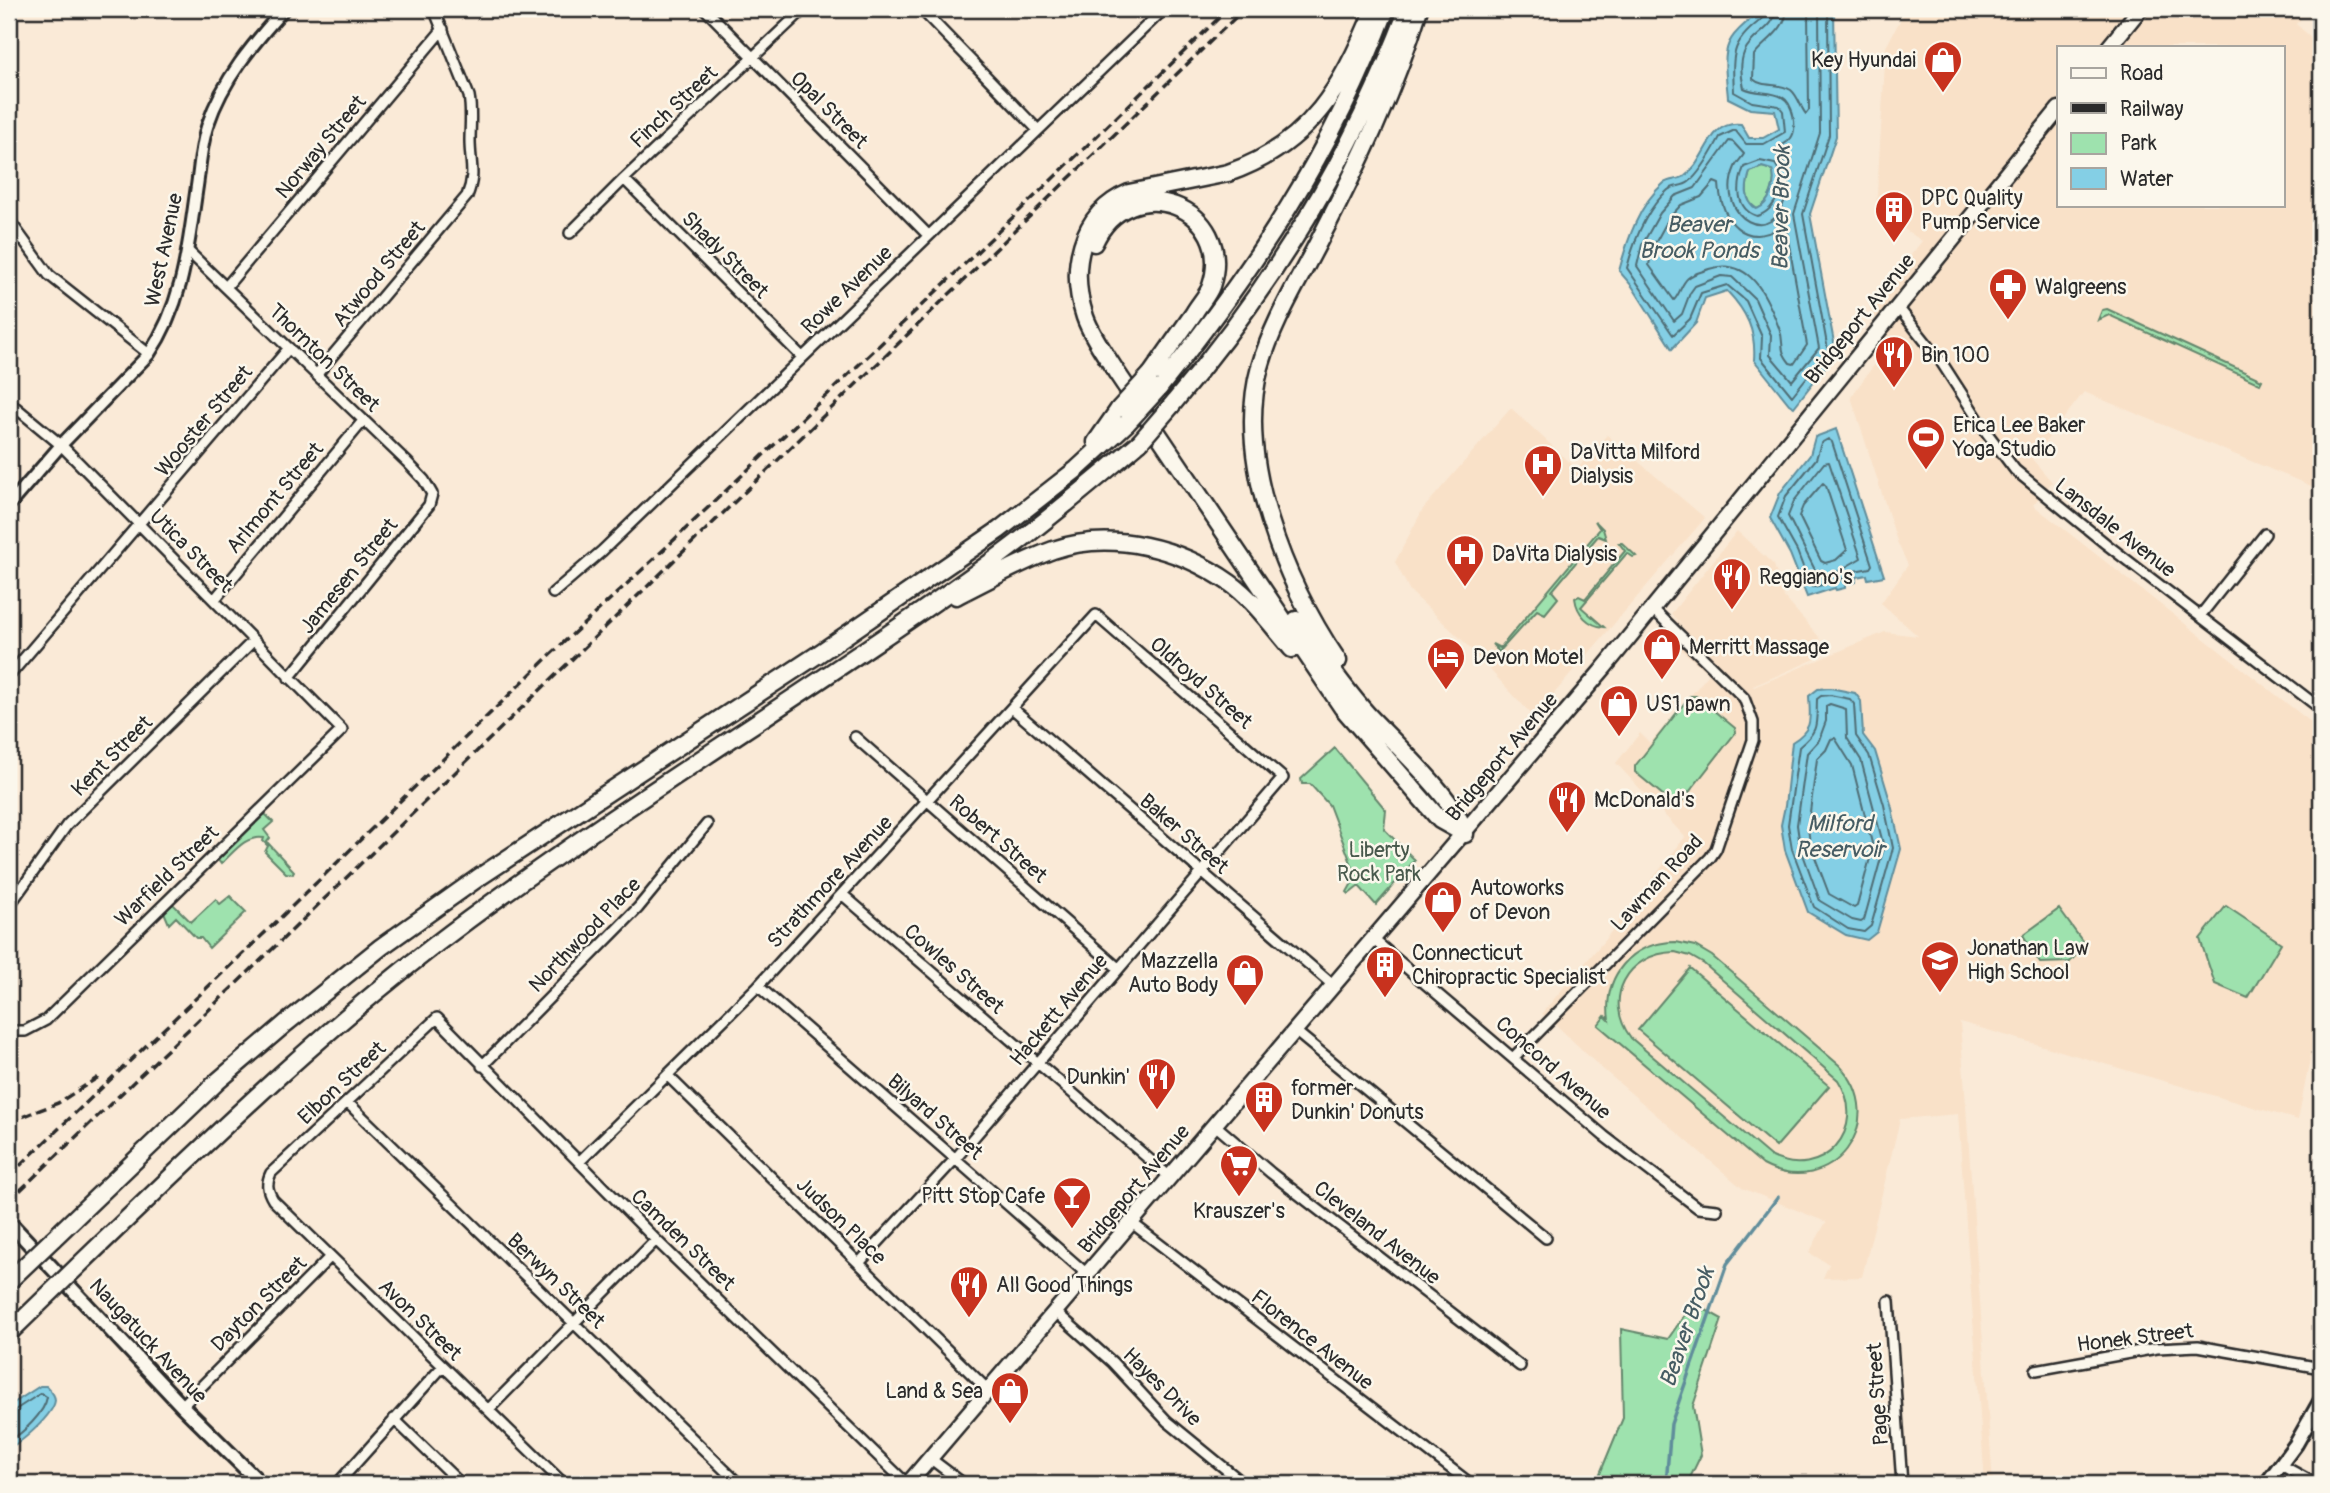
<svg xmlns="http://www.w3.org/2000/svg" width="2330" height="1493" viewBox="0 0 2330 1493" font-family="Pangolin,sans-serif">
<style>
.built{fill:#f9e1c8;fill-rule:evenodd}
.green{fill:#9ee2ae;stroke:#64866c;stroke-width:2;fill-rule:evenodd}
.water{fill:#84cfe5;stroke:#608d9b;stroke-width:2;fill-rule:evenodd}
.lines{fill:none;stroke-linecap:round;stroke-linejoin:round}
.shore{stroke:#4f6d75;stroke-width:2}
.stream{stroke:#608d9b;stroke-width:3.5}
.minor-casing{stroke:#2b2b2b;stroke-width:14}
.tertiary-casing{stroke:#2b2b2b;stroke-width:16}
.secondary-casing{stroke:#2b2b2b;stroke-width:18}
.primary-casing{stroke:#2b2b2b;stroke-width:19}
.motorway-casing{stroke:#2b2b2b;stroke-width:21}
.minor{stroke:#fbf7ec;stroke-width:9}
.tertiary{stroke:#fbf7ec;stroke-width:10}
.secondary{stroke:#fbf7ec;stroke-width:12}
.primary{stroke:#fbf7ec;stroke-width:14}
.motorway{stroke:#fbf7ec;stroke-width:16}
.rail{stroke:#2b2b2b;stroke-width:3.5;stroke-dasharray:10 5;stroke-linecap:butt}
.motorway-bridge-casing{stroke:#2b2b2b;stroke-width:21;stroke-linecap:butt}
.motorway-bridge{stroke:#fbf7ec;stroke-width:16}
.labels{text-anchor:middle;dominant-baseline:central;stroke-width:5;stroke-linejoin:round;paint-order:stroke}
.poi-label{font-size:21px;fill:#2b2b2b;stroke:#fbf7ec;text-anchor:start}
.street-label{font-size:21px;fill:#2b2b2b;stroke:#fbf7ec}
.park-label{font-size:21px;fill:#48594c;stroke:#fbf7ec}
.water-label{font-size:23px;font-style:italic;fill:#465c63;stroke:#fbf7ec}
</style>
<rect width="100%" height="100%" fill="#faead7"/>
<filter id="ink" filterUnits="userSpaceOnUse"><feTurbulence type="fractalNoise" baseFrequency=".0143" numOctaves="2"/><feDisplacementMap in="SourceGraphic" scale="14" xChannelSelector="R" yChannelSelector="G"/><feConvolveMatrix kernelMatrix="1 2 1 2 8 2 1 2 1" color-interpolation-filters="sRGB"/></filter>
<g filter="url(#ink)">
<path class="built" d="M1906 9H2310L2296 24 2321 46V490L2084 392 2032 459 2052 482 2033 505 2321 730V1003L2298 1120 1960 1022 1993 1484H1985L1958 1114 1900 1119 1862 1277 1823 1278 1829 1264 1809 1253 1826 1222 1742 1188 1598 1065 1554 1023 1527 1054 1520 1047 1545 1017 1542 1013 1603 942 1685 837 1616 763 1640 733 1650 743 1709 674 1659 630 1671 616 1686 629 1671 614 1737 531 1774 565 1784 597 1820 638 1822 656 1753 686 1754 687 1885 632 1918 636 1881 603 1908 565 1898 544 1851 397 1891 341 1870 308 1922 241 1876 210 1886 47ZM2059 47H2283V205H2059Z
M1511 408 1577 469 1607 435 1705 518 1534 717 1462 640 1410 591 1395 562 1423 509Z"/>
<path class="green" d="M1762 167 1772 170C1777 182 1770 204 1757 209 1743 201 1746 185 1750 172Z
M2107 309 2262 380 2260 384 2109 315 2098 320 2102 310Z
M1595 521 1603 529 1606 539 1598 536 1552 591 1558 598 1545 614 1537 610 1499 652 1492 644 1500 648 1600 529Z
M1619 543H1622L1636 556 1633 557 1627 553 1581 607 1604 627C1589 626 1577 614 1575 598L1579 596 1585 599 1625 551Z
M1690 696H1696L1735 728 1736 732 1679 805H1675L1635 772V766Z
M1335 748 1386 810 1384 829 1415 860 1376 905 1359 886 1349 894 1347 892 1356 876 1329 805 1310 784H1302L1301 779Z
M265 814 273 822 264 830 270 838 267 842 294 871 293 874 286 873 265 852 268 846 263 841 264 838C245 835 234 852 221 864L218 860Z
M230 896 246 912 209 948 201 938H196L176 917 169 924 164 912 173 904 191 922 216 899 220 904Z
M2226 906 2281 943 2248 998 2215 984 2200 939Z
M2059 909 2085 945 2070 962 2040 963 2023 935Z
M1676 942 1695 946 1712 956 1839 1065C1893 1121 1831 1201 1763 1165L1598 1025 1605 1016 1609 1020C1603 976 1631 942 1676 942ZM1675 952 1690 956 1704 964 1838 1080C1870 1129 1822 1183 1770 1156L1631 1038C1602 999 1627 953 1675 952Z
M1690 968 1829 1086 1776 1147 1638 1030Z
M1693 1303 1722 1319 1693 1406 1701 1455 1687 1484H1600L1599 1476 1623 1418 1621 1329 1668 1339Z"/>
<path class="water" d="M1765 9H1834L1836 136 1810 214 1836 353 1794 407 1789 404 1754 360C1756 331 1747 312 1727 291L1705 298 1696 323 1672 349 1632 286 1619 271C1627 241 1639 204 1664 183 1670 179 1679 180 1685 176 1707 160 1708 120 1741 124L1749 138H1763L1779 129 1775 111 1750 109 1728 98C1727 82 1722 58 1729 43 1734 31 1755 15 1765 9ZM1762 167 1772 170C1777 182 1770 204 1757 209 1743 201 1746 185 1750 172Z
M1836 429 1884 576 1868 579 1867 575 1856 577V582L1845 585V588L1836 590 1835 588 1807 597 1790 554 1770 518 1780 493 1810 455 1815 437Z
M1830 688 1855 693 1861 701 1863 735 1875 751 1891 804 1901 849 1877 932 1867 940 1846 935 1808 912 1785 850 1781 825 1785 806 1792 742C1814 729 1810 718 1809 696L1818 689Z
M40 1386H46C50 1390 55 1394 55 1400 54 1414 21 1444 9 1447V1406Z"/>
<g class="lines">
<path class="shore" d="M1768 9 1766 16C1731 42 1732 51 1734 92L1752 102 1779 106 1783 111 1785 132 1764 144H1746L1735 130 1720 137C1713 150 1701 173 1689 182 1683 187 1674 185 1668 190 1646 209 1634 241 1627 268L1673 335 1690 319 1701 293 1727 285 1746 301 1762 337 1761 358 1792 396 1828 350 1803 214 1829 135 1828 9
M1776 9C1774 39 1730 32 1744 88 1756 94 1771 91 1782 97 1793 103 1798 128 1791 138 1787 144 1779 146 1774 151 1790 172 1792 164 1786 193 1776 252 1713 218 1735 167 1737 162 1742 158 1744 154L1733 142 1729 141 1695 188 1675 196 1660 213 1642 245 1637 266 1674 321 1682 314 1690 293 1695 286 1721 276 1732 277 1755 299 1771 335 1770 355 1792 381 1819 348 1794 214 1820 133 1819 9
M1787 9C1786 30 1766 40 1754 55L1753 79C1763 88 1779 82 1791 90 1799 97 1800 107 1806 114L1809 110 1808 9
M1760 161 1775 164C1788 181 1777 211 1757 216 1735 209 1737 185 1744 167Z
M1714 182 1719 184C1721 221 1745 250 1782 226L1786 228 1807 345 1794 364 1790 363C1777 347 1786 345 1779 328 1767 296 1750 256 1709 269 1702 272 1694 273 1688 278 1681 284 1680 294 1674 300L1649 265 1652 249 1669 218 1681 205 1701 197Z
M1828 439 1832 442 1872 565 1870 568 1854 571 1839 581 1813 587 1810 585 1797 551 1778 517 1786 496 1816 459 1821 443Z
M1829 462 1861 558 1837 572 1818 576 1788 516 1794 501 1824 463Z
M1823 483 1826 486 1847 550 1836 560 1825 563 1821 561 1799 516 1803 506Z
M1830 695 1850 699 1854 704 1856 736 1869 755 1884 805 1893 848 1871 926 1864 932 1848 929 1814 907 1792 849 1788 825 1799 747C1820 730 1816 724 1817 699L1821 696Z
M1830 704 1846 709 1847 738 1861 760 1884 847 1864 920 1861 922 1852 920 1820 901 1800 846 1797 825 1807 753 1819 740 1826 721V706Z
M1835 738 1852 765 1873 847 1857 906 1854 908 1829 894 1810 844 1808 827 1817 759 1826 750 1831 739Z
M9 1411 15 1410 41 1393 47 1397C45 1412 22 1435 9 1440"/>
<path class="stream" d="M1666 1484 1671 1424 1727 1264 1778 1197"/>
<defs>
<path id="minor" d="M705 9 928 235
M921 9 1038 130
M624 179 802 357
M9 220 49 275 149 354
M570 233 624 179 804 9
M188 251 407 462 424 480 432 494 429 505 289 678
M226 287 443 29
M1897 306 1940 360 1987 433 2015 470 2106 544 2321 709
M317 374 467 196C476 174 470 163 470 141 470 126 472 111 469 96L434 9
M9 402 61 445 342 730 46 1020 25 1031H9
M553 593 602 551 1164 9
M215 599 363 421
M2200 616 2265 534
M9 676 289 348
M1012 708 1334 986
M855 737 1118 968
M843 895 1171 1178
M9 906 67 825 253 641
M1374 940 1604 1136 1698 1208 1717 1210
M758 986 1088 1275
M1295 1031 1546 1238
M1514 1057 1710 858 1716 849 1753 740V722L1744 698 1653 609
M482 1066 638 908 707 824
M668 1076 989 1391
M348 1103 739 1484
M1215 1125 1271 1173 1520 1366
M579 1162 758 986 1096 615 1283 778 956 1158 859 1263
M1132 1223 1471 1484
M1889 1301 1902 1484
M1057 1313 1112 1362 1167 1421 1244 1484
M2036 1370 2157 1348 2198 1346 2321 1368
M182 1406 330 1257
M488 1410 656 1240
M394 1419 461 1484
M931 1459 964 1484
M2281 1465 2316 1484
M337 1484 443 1366
M564 1484 273 1200C267 1190 266 1183 271 1173L437 1018 656 1240 907 1484"/>
<path id="tertiary" d="M9 505 61 445 149 354C184 302 188 247 197 186 200 166 201 144 208 124 223 79 253 44 284 9"/>
<path id="secondary" d="M9 1222 182 1406 261 1484
M2266 1484 2296 1444 2321 1400"/>
<path id="primary" d="M2109 47 2140 9
M908 1484 1604 668 2059 109"/>
<path id="motorway" d="M1374 9C1344 85 1310 145 1228 173L1129 193C1079 214 1069 270 1085 317 1092 337 1106 355 1117 373L1342 707 1440 820 1465 834
M1094 243C1129 166 1237 207 1211 286 1208 295 1199 304 1194 313 1180 333 1165 354 1151 374
M1159 388C1255 268 1332 153 1386 9
M1171 406C1275 283 1351 159 1408 9
M1096 442 1119 409
M956 596C988 580 1020 562 1053 550 1112 530 1180 548 1230 583 1253 599 1273 627 1292 649
M1296 620C1319 652 1341 685 1367 714 1392 741 1458 801 1465 834
M1338 661C1286 584 1234 460 1260 367 1273 321 1300 279 1321 237 1359 164 1395 88 1419 9
M53 1239 218 1081 285 1024 381 947 478 878 817 655 999 530 1077 469 1127 423
M78 1266C204 1145 327 1024 468 920 640 793 825 683 998 557 1047 521 1094 481 1140 442"/>
</defs>
<use href="#minor" class="minor-casing"/>
<use href="#tertiary" class="tertiary-casing"/>
<use href="#secondary" class="secondary-casing"/>
<use href="#primary" class="primary-casing"/>
<use href="#motorway" class="motorway-casing"/>
<use href="#minor" class="minor"/>
<use href="#tertiary" class="tertiary"/>
<use href="#secondary" class="secondary"/>
<use href="#primary" class="primary"/>
<use href="#motorway" class="motorway"/>
<path class="rail" d="M9 1122 58 1103 102 1075
M9 1176 273 925 548 657 658 555 944 284 1228 9
M9 1201 285 937 1244 9"/>
<defs>
<path id="motorway-bridge" d="M1119 409 1151 374
M1127 423 1159 388
M1140 442 1171 406
M9 1281 53 1239
M9 1333 78 1266"/>
</defs>
<use href="#motorway-bridge" class="motorway-bridge-casing"/>
<use href="#motorway-bridge" class="motorway-bridge"/>
</g>
</g>
<defs>
<symbol id="shop-pin" viewBox="-11 -11 22 30"><path d="M0 17L-7.5 6A9.5 9.5 0 1 1 7.5 6Z" fill="#c8321e" stroke="#fbf7ec"/><path d="M-5-2.5h2.3a2.7 3.5 0 0 1 5.4 0H5L5.5 6h-11ZM-1.5-2.5h3a1.5 2.3 0 0 0-3 0Z" fill="#fff"/></symbol>
<symbol id="building-pin" viewBox="-11 -11 22 30"><path d="M0 17L-7.5 6A9.5 9.5 0 1 1 7.5 6Z" fill="#c8321e" stroke="#fbf7ec"/><path d="M-4-6H4V6H1V3H-1V6H-4ZM-2.5-4.3h1.7v1.8h-1.7ZM.8-4.3h1.7v1.8H.8ZM-2.5-1h1.7V.8h-1.7ZM.8-1h1.7V.8H.8Z" fill="#fff"/></symbol>
<symbol id="pharmacy-pin" viewBox="-11 -11 22 30"><path d="M0 17L-7.5 6A9.5 9.5 0 1 1 7.5 6Z" fill="#c8321e" stroke="#fbf7ec"/><path d="M-2-6h4v4h4v4h-4v4h-4v-4h-4v-4h4Z" fill="#fff"/></symbol>
<symbol id="restaurant-pin" viewBox="-11 -11 22 30"><path d="M0 17L-7.5 6A9.5 9.5 0 1 1 7.5 6Z" fill="#c8321e" stroke="#fbf7ec"/><path d="M-5-6h1v4h1v-4h1v4h1v-4h1v5L-1.5 .5V6h-2V.5L-5-1ZM5-6V6H3V1.5H1.5Q1.5-4 5-6Z" fill="#fff"/></symbol>
<symbol id="stadium-pin" viewBox="-11 -11 22 30"><path d="M0 17L-7.5 6A9.5 9.5 0 1 1 7.5 6Z" fill="#c8321e" stroke="#fbf7ec"/><path d="M0-5a6.5 5 0 1 0 0 10a6.5 5 0 1 0 0-10ZM-3.5-1.8h7v3.6h-7Z" fill="#fff"/></symbol>
<symbol id="hospital-pin" viewBox="-11 -11 22 30"><path d="M0 17L-7.5 6A9.5 9.5 0 1 1 7.5 6Z" fill="#c8321e" stroke="#fbf7ec"/><path d="M-5-5h3v3.5h4V-5h3V5h-3V1.5h-4V5h-3Z" fill="#fff"/></symbol>
<symbol id="hotel-pin" viewBox="-11 -11 22 30"><path d="M0 17L-7.5 6A9.5 9.5 0 1 1 7.5 6Z" fill="#c8321e" stroke="#fbf7ec"/><path d="M-6-4.5h1.5V1H6V5H4.5V3h-9V5H-6ZM-4 0a1.8 1.8 0 1 1 3.6 0ZM.5 0V-2.5h3Q6-2.5 6 0Z" fill="#fff"/></symbol>
<symbol id="school-pin" viewBox="-11 -11 22 30"><path d="M0 17L-7.5 6A9.5 9.5 0 1 1 7.5 6Z" fill="#c8321e" stroke="#fbf7ec"/><path d="M0-5L7-2L0 1L-7-2ZM-4 1L0 2.5L4 1V4Q0 6-4 4Z" fill="#fff"/></symbol>
<symbol id="supermarket-pin" viewBox="-11 -11 22 30"><path d="M0 17L-7.5 6A9.5 9.5 0 1 1 7.5 6Z" fill="#c8321e" stroke="#fbf7ec"/><path d="M-6-5.5h2.5l.6 2H6L4.5 2H-2.5L-4.4-4H-6ZM-1.5 3.2a1.3 1.3 0 1 0 .1 0ZM3 3.2a1.3 1.3 0 1 0 .1 0Z" fill="#fff"/></symbol>
<symbol id="bar-pin" viewBox="-11 -11 22 30"><path d="M0 17L-7.5 6A9.5 9.5 0 1 1 7.5 6Z" fill="#c8321e" stroke="#fbf7ec"/><path d="M-6-5H6L.8 .8V4.5H3.5V6h-7V4.5H-.8V.8Z" fill="#fff"/></symbol>
</defs>
<g fill-rule="evenodd">
<use href="#shop-pin" x="1921" y="38" width="44" height="60"/>
<use href="#building-pin" x="1872" y="188" width="44" height="60"/>
<use href="#pharmacy-pin" x="1986" y="265" width="44" height="60"/>
<use href="#restaurant-pin" x="1872" y="333" width="44" height="60"/>
<use href="#stadium-pin" x="1904" y="415" width="44" height="60"/>
<use href="#hospital-pin" x="1521" y="442" width="44" height="60"/>
<use href="#hospital-pin" x="1443" y="532" width="44" height="60"/>
<use href="#restaurant-pin" x="1710" y="555" width="44" height="60"/>
<use href="#shop-pin" x="1640" y="625" width="44" height="60"/>
<use href="#hotel-pin" x="1424" y="635" width="44" height="60"/>
<use href="#shop-pin" x="1597" y="682" width="44" height="60"/>
<use href="#restaurant-pin" x="1545" y="778" width="44" height="60"/>
<use href="#shop-pin" x="1421" y="878" width="44" height="60"/>
<use href="#school-pin" x="1918" y="938" width="44" height="60"/>
<use href="#building-pin" x="1363" y="943" width="44" height="60"/>
<use href="#shop-pin" x="1223" y="951" width="44" height="60"/>
<use href="#restaurant-pin" x="1135" y="1055" width="44" height="60"/>
<use href="#building-pin" x="1242" y="1078" width="44" height="60"/>
<use href="#supermarket-pin" x="1217" y="1142" width="44" height="60"/>
<use href="#bar-pin" x="1050" y="1174" width="44" height="60"/>
<use href="#restaurant-pin" x="947" y="1263" width="44" height="60"/>
<use href="#shop-pin" x="988" y="1369" width="44" height="60"/>
</g>
<g class="labels">
<g class="poi-label">
<text x="1916" y="60" text-anchor="end">Key Hyundai</text>
<text x="1921" y="198">DPC Quality<tspan x="1921" dy="24">Pump Service</tspan></text>
<text x="2035" y="287">Walgreens</text>
<text x="1921" y="355">Bin 100</text>
<text x="1953" y="425">Erica Lee Baker<tspan x="1953" dy="24">Yoga Studio</tspan></text>
<text x="1570" y="452">DaVitta Milford<tspan x="1570" dy="24">Dialysis</tspan></text>
<text x="1492" y="554">DaVita Dialysis</text>
<text x="1759" y="577">Reggiano's</text>
<text x="1689" y="647">Merritt Massage</text>
<text x="1473" y="657">Devon Motel</text>
<text x="1646" y="704">US1 pawn</text>
<text x="1594" y="800">McDonald's</text>
<text x="1470" y="888">Autoworks<tspan x="1470" dy="24">of Devon</tspan></text>
<text x="1967" y="948">Jonathan Law<tspan x="1967" dy="24">High School</tspan></text>
<text x="1412" y="953">Connecticut<tspan x="1412" dy="24">Chiropractic Specialist</tspan></text>
<text x="1218" y="961" text-anchor="end">Mazzella<tspan x="1218" dy="24">Auto Body</tspan></text>
<text x="1130" y="1077" text-anchor="end">Dunkin'</text>
<text x="1291" y="1088">former<tspan x="1291" dy="24">Dunkin' Donuts</tspan></text>
<text x="1045" y="1196" text-anchor="end">Pitt Stop Cafe</text>
<text x="1239" y="1211" text-anchor="middle">Krauszer's</text>
<text x="996" y="1285">All Good Things</text>
<text x="983" y="1391" text-anchor="end">Land &amp; Sea</text>
</g>
<g class="street-label">
<text transform="translate(674 107) rotate(-43)">Finch Street</text>
<text transform="translate(829 110) rotate(45)">Opal Street</text>
<text transform="translate(321 147) rotate(-50)">Norway Street</text>
<text transform="translate(164 250) rotate(-78)">West Avenue</text>
<text transform="translate(725 255) rotate(45)">Shady Street</text>
<text transform="translate(379 274) rotate(-50)">Atwood Street</text>
<text transform="translate(847 290) rotate(-44)">Rowe Avenue</text>
<text transform="translate(1860 319) rotate(-51)">Bridgeport Avenue</text>
<text transform="translate(324 358) rotate(44)">Thornton Street</text>
<text transform="translate(204 421) rotate(-50)">Wooster Street</text>
<text transform="translate(275 498) rotate(-50)">Arlmont Street</text>
<text transform="translate(2115 528) rotate(38)">Lansdale Avenue</text>
<text transform="translate(191 551) rotate(45)">Utica Street</text>
<text transform="translate(349 576) rotate(-51)">Jamesen Street</text>
<text transform="translate(1201 683) rotate(41)">Oldroyd Street</text>
<text transform="translate(112 756) rotate(-45)">Kent Street</text>
<text transform="translate(1502 757) rotate(-50)">Bridgeport Avenue</text>
<text transform="translate(1184 834) rotate(41)">Baker Street</text>
<text transform="translate(998 839) rotate(41)">Robert Street</text>
<text transform="translate(167 876) rotate(-44)">Warfield Street</text>
<text transform="translate(830 882) rotate(-47)">Strathmore Avenue</text>
<text transform="translate(1657 883) rotate(-47)">Lawman Road</text>
<text transform="translate(585 935) rotate(-46)">Northwood Place</text>
<text transform="translate(954 969) rotate(41)">Cowles Street</text>
<text transform="translate(1059 1010) rotate(-50)">Hackett Avenue</text>
<text transform="translate(1553 1068) rotate(41)">Concord Avenue</text>
<text transform="translate(342 1083) rotate(-43)">Elbon Street</text>
<text transform="translate(935 1117) rotate(41)">Bilyard Street</text>
<text transform="translate(1134 1189) rotate(-50)">Bridgeport Avenue</text>
<text transform="translate(841 1221) rotate(44)">Judson Place</text>
<text transform="translate(1377 1233) rotate(38)">Cleveland Avenue</text>
<text transform="translate(683 1240) rotate(44)">Camden Street</text>
<text transform="translate(556 1281) rotate(44)">Berwyn Street</text>
<text transform="translate(259 1304) rotate(-45)">Dayton Street</text>
<text transform="translate(420 1320) rotate(44)">Avon Street</text>
<text transform="translate(2135 1338) rotate(-7)">Honek Street</text>
<text transform="translate(1312 1340) rotate(38)">Florence Avenue</text>
<text transform="translate(148 1341) rotate(47)">Naugatuck Avenue</text>
<text transform="translate(1162 1387) rotate(45)">Hayes Drive</text>
<text transform="translate(1878 1394) rotate(-94)">Page Street</text>
</g>
<g class="park-label">
<text x="1379" y="850">Liberty<tspan x="1379" dy="24">Rock Park</tspan></text>
</g>
<g class="water-label">
<text transform="translate(1781 208) rotate(-89)">Beaver Brook</text>
<text x="1699" y="224">Beaver<tspan x="1699" dy="26">Brook Ponds</tspan></text>
<text x="1840" y="823">Milford<tspan x="1840" dy="26">Reservoir</tspan></text>
<text transform="translate(1687 1327) rotate(-71)">Beaver Brook</text>
</g>
</g>
<rect width="2330" height="1493" fill="none" stroke="#fbf7ec" stroke-width="35"/>
<rect x="18" y="18" width="2295" height="1458" fill="none" stroke="#2b2b2b" stroke-width="2.5" filter="url(#ink)"/>
<rect x="2057" y="46" width="228" height="161" fill="#fbf7ec" stroke="#a8a59f" stroke-width="2"/>
<rect x="2071" y="68" width="35" height="10" fill="#fbf7ec" stroke="#a8a59f" stroke-width="2"/>
<text x="2120" y="80" font-size="21" fill="#2b2b2b">Road</text>
<rect x="2071" y="103" width="35" height="10" fill="#2b2b2b" stroke="#a8a59f" stroke-width="2"/>
<text x="2120" y="116" font-size="21" fill="#2b2b2b">Railway</text>
<rect x="2071" y="133" width="35" height="21" fill="#9ee2ae" stroke="#a8a59f" stroke-width="2"/>
<text x="2120" y="150" font-size="21" fill="#2b2b2b">Park</text>
<rect x="2071" y="168" width="35" height="21" fill="#84cfe5" stroke="#a8a59f" stroke-width="2"/>
<text x="2120" y="186" font-size="21" fill="#2b2b2b">Water</text>
</svg>
